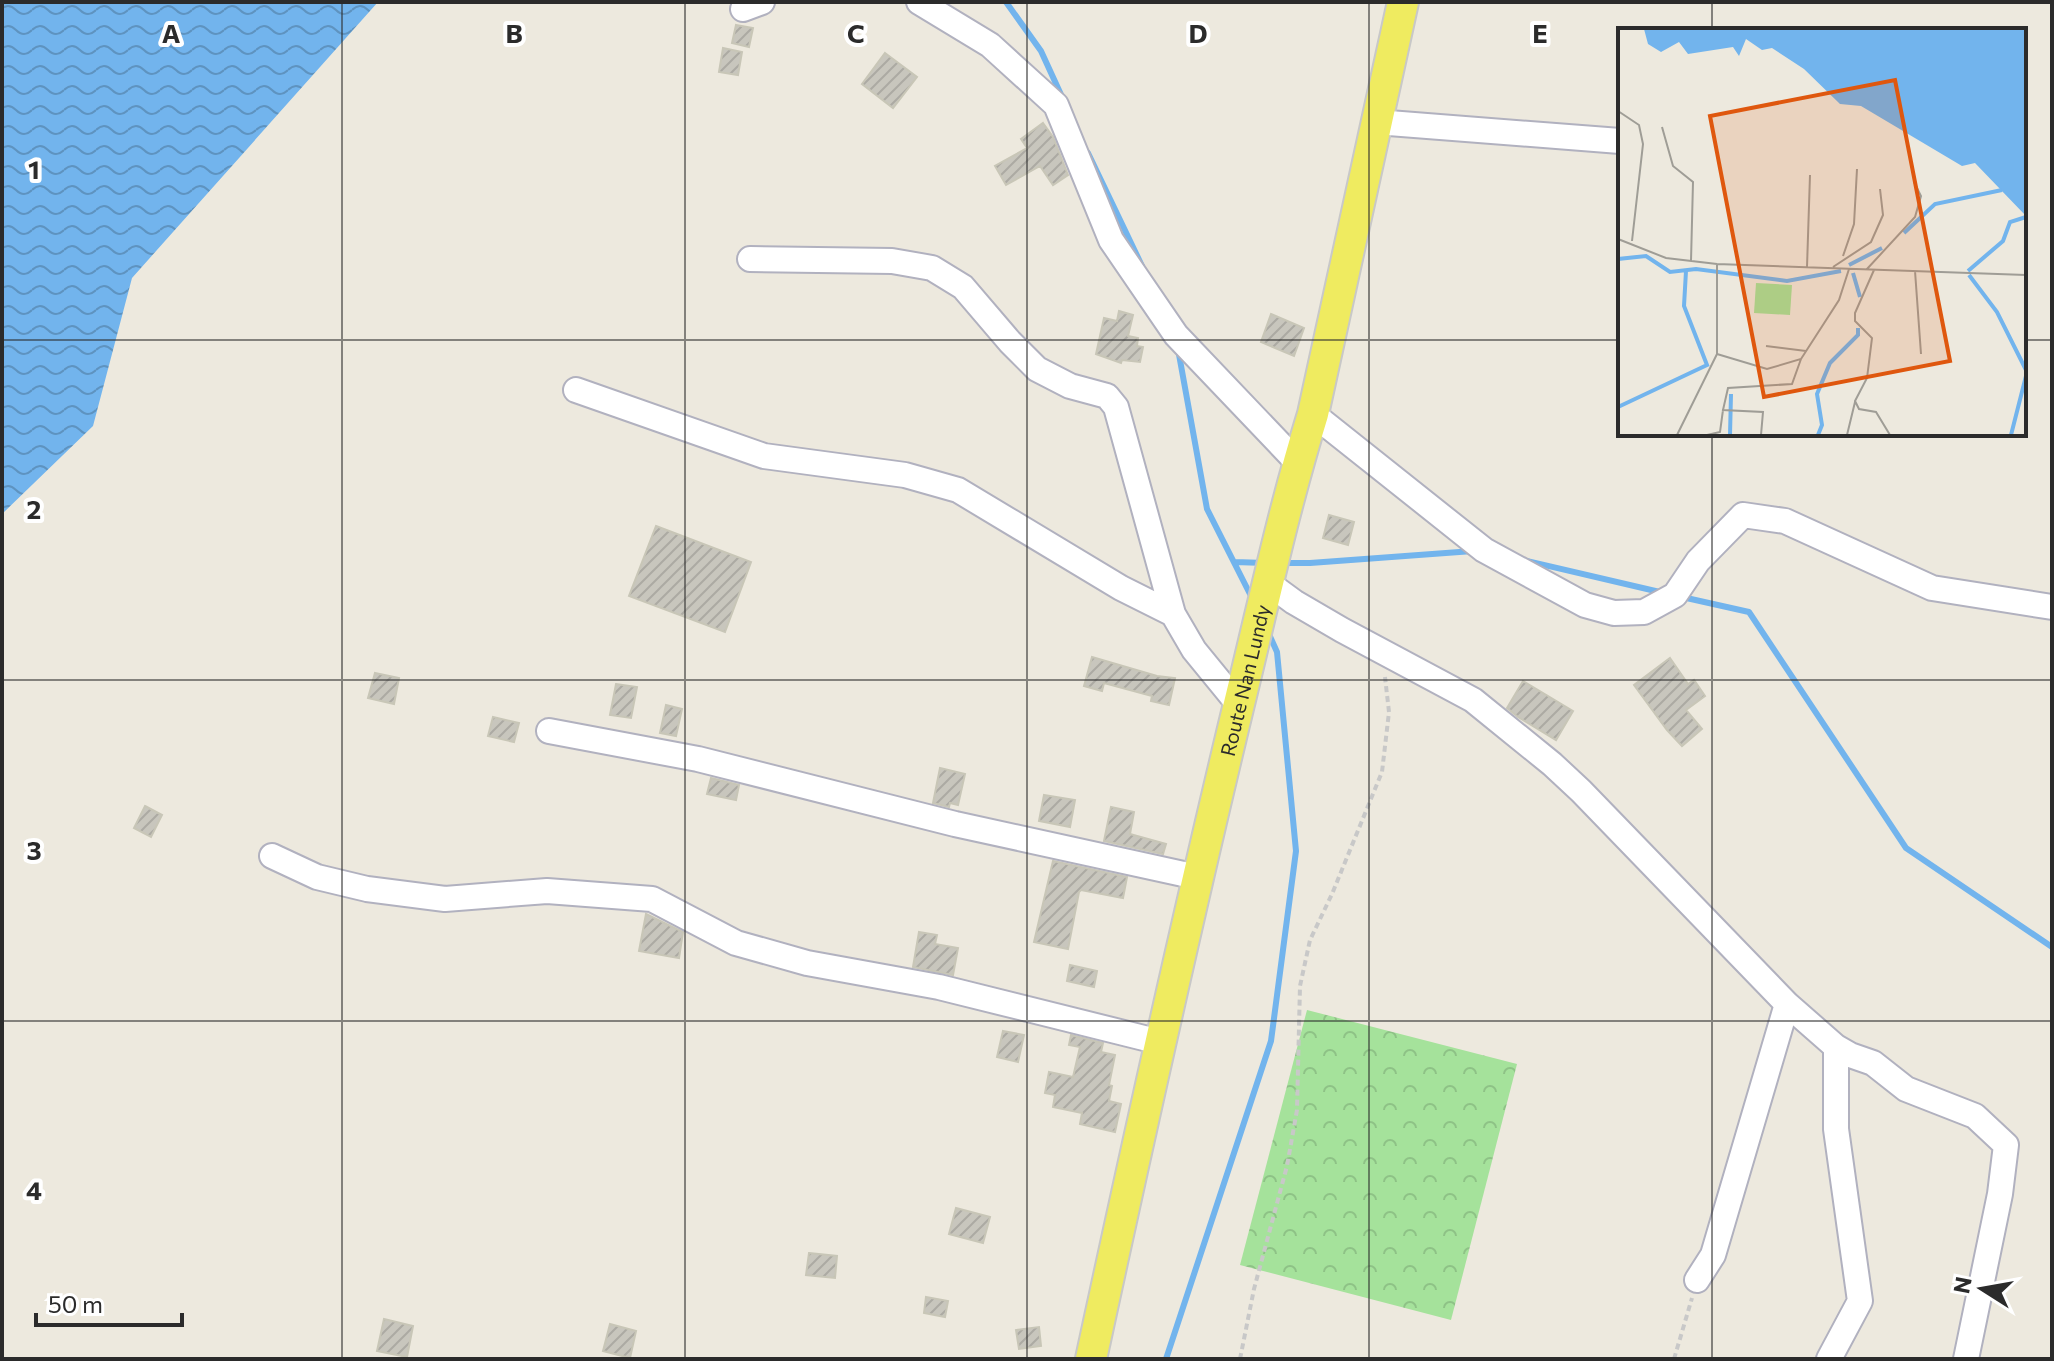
<svg xmlns="http://www.w3.org/2000/svg" width="2054" height="1361" viewBox="0 0 2054 1361" font-family="Commissioner,sans-serif">
<style>
.park{fill:url(#park-crowns)}
.water{fill:url(#water-waves)}
.lines{fill:none;stroke-linecap:round;stroke-linejoin:round}
.stream{stroke:#72b4ed;stroke-width:6}
.building{fill:url(#building-hatch);stroke:#c8c6b7;stroke-width:2}
.minor-casing{stroke:#b1b1bf;stroke-width:28}
.major-casing{stroke:#c8c8c8;stroke-width:34}
.path{stroke:#c8c8c8;stroke-width:4;stroke-dasharray:6 4;stroke-linecap:butt}
.minor{stroke:#fff;stroke-width:24}
.major{stroke:#efeb60;stroke-width:30}
.grid{fill:none;stroke:#2b2b2b;stroke-width:2;stroke-opacity:0.55}
.labels{text-anchor:middle;dominant-baseline:central;stroke-width:8;stroke-linejoin:round;paint-order:stroke}
.street-label{font-size:20px;fill:#2b2b2b;stroke:#fff}
.inset-river{fill:none;stroke:#72b4ed;stroke-width:4}
.inset-road{fill:none;stroke:#9f9d96;stroke-width:2}
.view{fill:#df570e;fill-opacity:0.15;stroke:#df570e;stroke-width:4}
.inset-edge{fill:none;stroke:#2b2b2b;stroke-width:4}
.grid-label{font-size:26px;text-anchor:middle;font-weight:bold;fill:#2b2b2b;stroke:#fff;stroke-width:8;stroke-linejoin:round;paint-order:stroke}
</style>
<defs>
<pattern id="park-crowns" width="20" height="18" patternUnits="userSpaceOnUse" patternTransform="scale(2)"><rect width="20" height="18" fill="#a5e29b"/><path d="M2 6a3 3 0 1 1 6 0M12 15a3 3 0 1 1 6 0" fill="none" stroke="#8ec286"/></pattern>
<pattern id="water-waves" width="16" height="10" patternUnits="userSpaceOnUse" patternTransform="scale(2)"><rect width="16" height="10" fill="#72b4ed"/><path d="M0 5q4-4 8 0t8 0" fill="none" stroke="#5e93c0"/></pattern>
<pattern id="building-hatch" width="6" height="6" patternUnits="userSpaceOnUse" patternTransform="scale(2)"><rect width="6" height="6" fill="#c8c6bd"/><path d="M-1 1l2-2M0 6l6-6M5 7l2-2" fill="none" stroke="#acaaa3"/></pattern>
</defs>
<rect width="100%" height="100%" fill="#ede9de"/>
<path class="park" d="M1307 1010 1517 1064 1451 1320 1240 1265Z"/>
<path class="water" d="M2 2H378L132 278 93 426 2 514Z"/>
<g class="lines">
<path class="stream" d="M1006 2 1041 51 1063 99
M1088 153 1142 266
M1178 349 1207 509 1253 600
M1523 560 1664 593
M1235 562 1265 563
M1280 563H1310L1473 551
M1682 597 1749 612 1906 848 2052 947
M1166 1359 1271 1041 1296 851 1277 652 1268 632"/>
</g>
<path class="building" d="M736 25 753 28 749 47 732 43Z
M723 48 742 52 738 75 719 72Z
M885 53 917 77 893 108 862 84Z
M1043 123 1053 137 1068 175 1053 185 1040 166 1006 185 995 166 1027 148 1021 139Z
M1119 311 1133 315 1128 336 1138 338 1137 346 1143 347 1140 362 1122 360 1121 363 1096 354 1104 318 1117 321Z
M1271 314 1304 328 1294 356 1261 342Z
M1329 515 1354 522 1348 545 1323 538Z
M656 526 751 562 725 632 629 596Z
M1092 657 1157 676 1175 678 1169 705 1151 701 1152 696 1104 683 1102 691 1084 686Z
M1670 658 1688 684 1694 680 1705 696 1686 710 1702 729 1682 746 1667 730 1634 685Z
M375 673 399 678 394 704 368 698Z
M1523 681 1573 711 1556 740 1518 717 1507 708Z
M616 684 637 687 631 718 610 715Z
M666 705 682 709 676 736 660 733Z
M493 717 519 723 514 742 488 736Z
M940 768 965 774 958 805 950 803 949 807 933 803Z
M711 778 739 785 736 800 707 794Z
M1044 795 1075 800 1070 827 1039 821Z
M145 806 162 815 151 837 134 828Z
M1111 807 1134 812 1130 834 1166 844 1163 854 1104 841Z
M1053 861 1127 877 1123 898 1081 890 1079 892 1068 949 1034 942Z
M646 914 683 932 679 958 639 951Z
M919 932 937 935 935 944 958 948 953 975 913 967Z
M1070 965 1097 971 1094 987 1067 981Z
M1003 1031 1024 1035 1018 1062 997 1057Z
M1071 1035 1103 1043 1101 1052 1115 1055 1109 1085 1112 1086 1109 1101 1121 1104 1115 1132 1080 1124 1082 1113 1053 1107 1055 1095 1045 1093 1049 1072 1073 1077 1080 1047 1069 1045Z
M956 1208 990 1217 983 1243 949 1234Z
M809 1253 837 1256 835 1278 806 1275Z
M926 1297 948 1301 945 1317 924 1313Z
M384 1319 413 1326 407 1357 377 1351Z
M610 1324 636 1331 630 1358 603 1351Z
M1039 1327 1041 1346 1019 1349 1016 1330Z"/>
<g class="lines">
<defs>
<path id="minor" d="M919 2 990 45 1056 105 1111 240 1176 335 1298 463
M743 9 762 2
M1376 122 1620 141
M750 259 892 261 932 268 963 287 1010 342 1037 369 1070 386 1107 396 1116 407 1173 614 1194 650 1239 705
M576 390 764 456 905 475 958 490 1121 588 1173 614
M1313 414 1484 550 1585 605 1614 613 1644 612 1675 595 1698 561 1743 515 1785 521 1932 588 2052 607
M1268 583 1294 602 1342 630 1473 700 1552 764 1581 791 1787 1004 1836 1047V1129L1860 1301 1829 1359
M549 731 698 759 955 824 1197 877
M272 856 317 877 367 889 445 899 547 891 652 899 736 943 807 963 939 987 1160 1042
M1836 1047 1850 1055 1873 1063 1906 1089 1975 1116 2006 1145 2000 1194 1966 1359
M1697 1280 1713 1255 1787 1004"/>
<g id="major">
<path id="s1" d="M1091 1359C1138 1141 1186 924 1238 708 1262 610 1283 511 1313 414L1403 2"/>
</g>
</defs>
<use href="#minor" class="minor-casing"/>
<use href="#major" class="major-casing"/>
<path class="path" d="M1240 1359 1254 1289 1287 1166 1297 1110 1300 986 1310 940 1332 894 1382 772 1389 712 1385 677
M1674 1359 1692 1298"/>
<use href="#minor" class="minor"/>
<use href="#major" class="major"/>
</g>
<path class="grid" d="M342 2V1359M685 2V1359M1027 2V1359M1369 2V1359M1712 2V30M2 340H1620M2024 340H2052M1712 434V1359M2 680H2052M2 1021H2052"/>
<g class="labels">
<g class="street-label">
<text stroke="none"><textPath href="#s1" startOffset="696">Route Nan Lundy</textPath></text>
</g>
</g>
<g transform="translate(1618 28)">
<rect width="408" height="408" fill="#ede9de"/>
<path d="M138 255 174 257 172 287 136 285Z" fill="#a5e29b"/>
<path d="M26 1H408V188L357 135 344 138 243 78 222 76 186 41 154 20 144 22 128 11 121 28 115 19 70 26 61 14 43 24 30 16Z" fill="#72b4ed"/>
<path class="inset-river" d="M286 205 317 176 384 162M0 231 28 228 52 244 78 241 169 253 223 243M231 237 264 220M350 243 385 213 392 194 408 189M235 245 242 269M351 247 379 284 408 342M0 379 89 337 66 278 68 243M112 407 113 366M200 407 204 397 199 366 212 335 240 307V300M393 407 408 348"/>
<path class="inset-road" d="M0 83 21 97 25 116 14 213M44 99 55 138 75 154 73 233M0 211 48 230 99 236 408 247M225 228 236 196 239 141M189 239 192 147M215 239 253 214 265 187 262 161M249 241 297 189 303 168 296 154M256 242 237 285V293L254 310 249 350 237 373 241 381 258 384 272 407M297 243 303 326M148 318 188 323M99 326V236M59 407 99 326 149 341 183 331 221 272 231 241M89 407 102 404 105 382M143 407 145 384 105 382 110 360 174 356 183 331M229 407 237 374"/>
<path class="view" d="M277 52 332 333 146 369 92 88Z"/>
<rect width="408" height="408" class="inset-edge"/>
</g>
<g class="grid-label">
<text x="171" y="43">A</text>
<text x="514" y="43">B</text>
<text x="856" y="43">C</text>
<text x="1198" y="43">D</text>
<text x="1540" y="43">E</text>
<text x="34" y="179">1</text>
<text x="34" y="519">2</text>
<text x="34" y="860">3</text>
<text x="34" y="1200">4</text>
</g>
<rect width="2054" height="1361" fill="none" stroke="#2b2b2b" stroke-width="8"/>
<g transform="translate(1982 1289) rotate(281)" stroke="#ffffff" stroke-width="6" paint-order="stroke">
<path d="M0-6L14 30L0 20L-14 30Z" fill="#2b2b2b"/>
<text y="-12" font-size="22" font-weight="bold" text-anchor="middle" fill="#2b2b2b">N</text>
</g>
<path d="M36 1313v12h146v-12" fill="none" stroke="#2b2b2b" stroke-width="4"/>
<text x="48" y="1313" font-size="24" fill="#2b2b2b" stroke="#ffffff" stroke-width="6" paint-order="stroke">50 m</text>
</svg>
